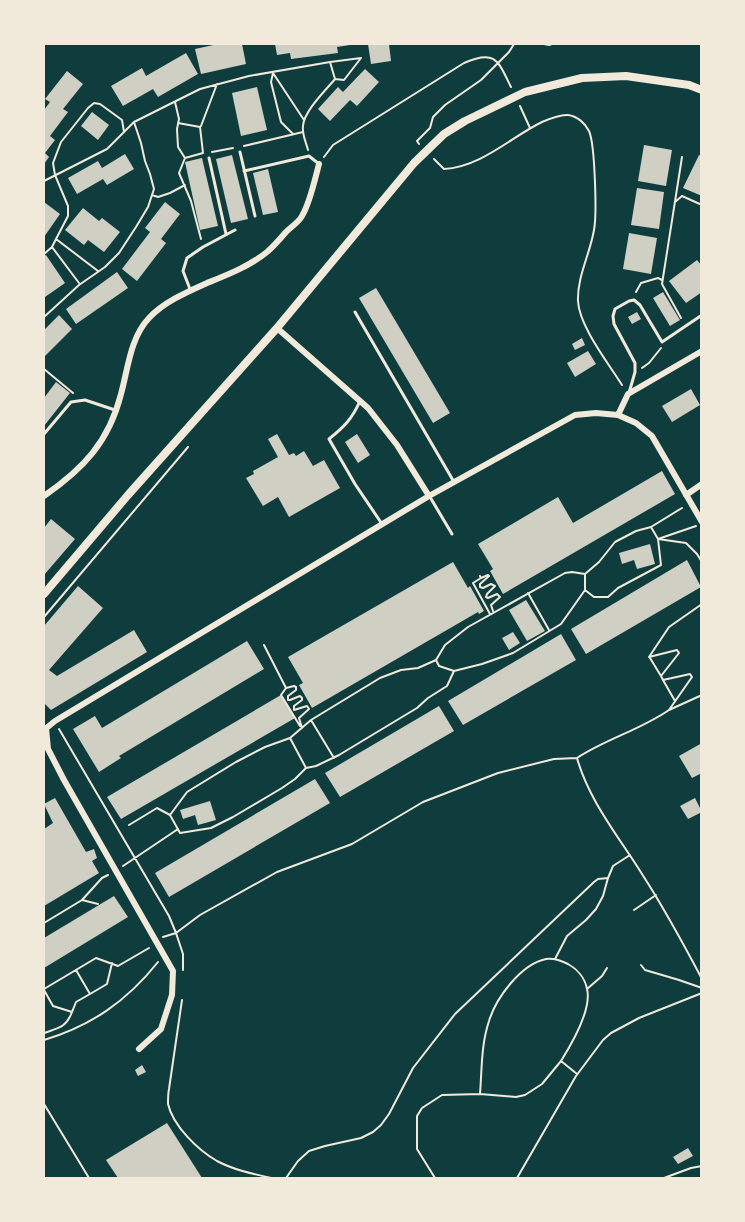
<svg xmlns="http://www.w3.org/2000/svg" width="745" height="1222" viewBox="0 0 745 1222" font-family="'Source Sans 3',sans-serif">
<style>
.building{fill:#cfcfc3}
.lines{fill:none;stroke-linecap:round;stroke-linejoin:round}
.path{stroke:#f1e9da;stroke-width:2}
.service{stroke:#f1e9da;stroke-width:3}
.minor{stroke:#f1e9da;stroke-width:6}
.tertiary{stroke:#f1e9da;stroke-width:8}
</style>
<rect width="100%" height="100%" fill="#0f3d3e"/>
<path class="building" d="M218 44H242L246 64 201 74 195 49Z
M275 44H350V45L337 47 338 53 291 59 290 53 277 55Z
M368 44H389L391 61 371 64Z
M186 53 198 74 158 97 153 89 123 106 111 86 142 68 146 76Z
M365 69 379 82 357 106 350 100 330 121 318 109 338 87 343 92Z
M67 71 83 84 63 109 68 112 50 136 55 140 45 153 49 157 44 164V110L50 102 45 99Z
M257 87 267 130 241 136 232 93Z
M92 112 109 125 98 140 81 126Z
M644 145 672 150 666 186 638 181Z
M125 154 134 169 107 185 103 179 77 194 68 178 98 161 102 168Z
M232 155 248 219 231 223 216 159Z
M699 155 702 156V196L683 188Z
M202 158 218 226 200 230 185 162Z
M268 169 278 212 263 215 253 173Z
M637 188 664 192 659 229 631 225Z
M44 202 60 214 44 237Z
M165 202 180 214 161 239 166 243 137 281 122 269 150 232 145 228Z
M83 208 99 221 102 218 120 232 104 252 88 240 84 245 65 230Z
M629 233 657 238 651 274 623 269Z
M46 255 65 283 45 297 44 296V256Z
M697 260 702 266V292L686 303 669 281Z
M117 272 128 288 76 324 66 309Z
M376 288 450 413 433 423 359 298Z
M663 292 680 320 670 326 653 298Z
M637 312 641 319 632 324 628 317Z
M59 315 72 329 44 357V330Z
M582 338 585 345 575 350 572 344Z
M588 351 596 364 575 377 567 363Z
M56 382 70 393 44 426V398Z
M691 389 700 405 672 422 662 406Z
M277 434 289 455 294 453 296 456 304 451 313 466 324 460 340 488 289 517 278 497 263 506 246 478 254 474 253 471 278 457 268 439Z
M357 434 370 455 358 463 345 442Z
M662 471 675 494 503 594 490 571 493 569 478 544 558 497 573 523Z
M51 519 75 539 44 575V528Z
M650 544 655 564 637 569 634 560 622 564 619 553Z
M687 560 701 587 586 654 571 629Z
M453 562 468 588 470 586 484 611 479 614 478 612 312 708 299 685 303 683 288 657Z
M78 586 103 608 49 670 57 676 134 630 147 652 51 710 44 703V626Z
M526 600 545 631 527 641 509 610Z
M513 632 520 643 509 650 502 638Z
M561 634 576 660 463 725 448 701Z
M247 641 264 669 119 756 121 758 99 772 73 729 95 716 102 728Z
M281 695 295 718 121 819 107 797Z
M439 706 454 731 340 797 325 773Z
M702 743V773L692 778 679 756Z
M315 779 330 803 169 897 155 873Z
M55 798 86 852 94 849 97 858 92 861 99 873 44 906V829L53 823 44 804Z
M695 798 702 812 688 819 680 806Z
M210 801 216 820 198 825 195 815 183 819 180 810Z
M114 896 128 917 44 968V938Z
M142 1065 146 1072 138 1076 135 1070Z
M167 1123 202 1178H118L106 1160Z
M688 1148 693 1156 678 1164 673 1157Z"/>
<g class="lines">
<path class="path" d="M514 44H523
M544 44 549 45 552 44
M330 62 361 58 344 80 335 79
M273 73 271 82 281 122 293 134
M273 73 304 120
M175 102 179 119 177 129 178 147 185 158 179 173 191 201 201 239
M520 106 530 128
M178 123 200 127 203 153 185 158
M201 126 217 84
M419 144 417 141 430 128 433 117 445 105 481 80 509 52 514 44
M244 146 303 132
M212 152 233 148
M324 157 333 145 464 63C496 49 498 61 511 87
M434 159 444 169C481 167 511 137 542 122 549 119 560 114 568 115 577 116 585 123 589 131 595 144 597 215 594 230 590 254 577 277 578 301 579 326 609 364 622 385
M44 181 107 149 134 122 200 89 249 76 330 62 335 79C325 91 304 111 303 126 302 135 306 142 308 150
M152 195 158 197 170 193 185 185
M675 202 682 196 702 205
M56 239 68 216V206L55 175 53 163 61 142 88 108 94 103 100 104 122 120 124 132
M44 254 52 247
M79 283 52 247 56 239 98 271
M636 292 641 283 658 278 662 280
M44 317 79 285 105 267 119 253 136 227 148 207 154 189 150 174 145 161 141 143 134 122
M681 318 662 284 682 157
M642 368 649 363 661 348
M44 369 73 393
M651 527 682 508
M658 539 661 565 618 588 608 597H594L585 590V574L599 562 615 542 636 531 651 527 658 539 686 543 697 554 702 562
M658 539 696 526
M585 574 572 572 565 573 468 627 445 645 436 660 439 666 454 671 482 664 513 653 561 624 585 590
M480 576 481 578 488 575 489 576 480 584V587L483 588 491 584 495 586 487 594 486 597 488 598 497 594 500 597 491 605 493 611
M481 578 473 583 490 614
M528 593 549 630
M702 604 669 627 649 657 677 650 679 653 661 676 663 680 690 674 692 677 669 710 702 695
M44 617 188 447
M264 645 286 688 294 686 296 687V690L288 696V700H290L300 696 302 698V700L294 706V710L307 706 309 709 299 718 302 728
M650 658 661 676
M436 660 418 668 401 670 380 678 311 720 290 738 265 747 236 762 187 792 170 815 180 833 211 828 233 817 282 788 295 779 306 768 316 766 339 755 417 708 428 698 447 686 454 671
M663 680 675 701
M286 688 281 695 300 726
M311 720 334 758
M59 729 169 916 176 933 200 915 277 872 352 844 423 802 498 773 554 759 577 758C589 801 619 837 642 874 664 908 683 943 702 979
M290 738 306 768
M577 758C606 739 640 730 669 710
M129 825 157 808 170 815
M123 866 178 829
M82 900 98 904
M634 910 656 895
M44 923 82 900 102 878 108 875
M163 937 176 933 183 954V970
M555 959 567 936 586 920 596 909 603 896 608 878
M641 965 645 970 679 980 702 988
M76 970 90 994 107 984 112 963
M44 989 96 958 118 966 149 948
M587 989 602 976 607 968
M44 990 53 1006 72 1012 76 1002 90 994
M182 1000 169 1089C168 1094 168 1099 168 1104 173 1126 198 1150 217 1161 234 1170 253 1174 271 1178
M44 1033C58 1028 66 1028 72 1012
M44 1040C91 1026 127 1001 158 962
M480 1094C482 1069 481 1045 489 1021 496 998 521 964 546 959 553 958 562 961 568 964 577 969 585 978 587 989 592 1009 571 1045 561 1061L577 1074
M44 1104 89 1178
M286 1178 298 1161 309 1151 325 1146 361 1138 373 1132 381 1125 389 1114 413 1068 455 1014 594 882 598 879 608 878 613 866 630 855
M435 1178 417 1149V1116L422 1108 442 1095 480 1094 516 1097 525 1095 542 1084 561 1061
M517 1178 576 1076 603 1040 611 1033 639 1018 702 993
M664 1178 691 1168 702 1166"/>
<path class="service" d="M240 152 255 216
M209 158 226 234
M244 171 309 156 319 164
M190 289 183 271 187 258 203 247 235 230
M355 312 454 482
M629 393 635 372V363L614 324 613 316 615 309 629 301 634 300 640 305 662 342 702 315
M360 401C352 419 344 427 329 439L355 484 382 524
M44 434 71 402 85 400 115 410
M430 497 452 534"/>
<path class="minor" d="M277 328 368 408 397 445 429 496
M618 415 628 394 702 351
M686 495 702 484
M44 496C83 469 109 442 121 394 128 369 130 338 149 318 164 302 187 292 207 283 227 275 250 266 267 252 274 246 280 239 286 232 291 227 299 222 302 216 310 203 315 179 319 164
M46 728 48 749 64 780 173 971 172 995 161 1029 139 1049
M44 730 55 721 429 496 575 415 596 413 618 415 636 423 652 436 702 522"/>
<path class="tertiary" d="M44 594 128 495 277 328 414 163 444 134 465 121 525 92 582 78 626 76 689 85 702 90"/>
</g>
<rect width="745" height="1222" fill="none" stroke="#f1e9da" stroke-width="90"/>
</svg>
